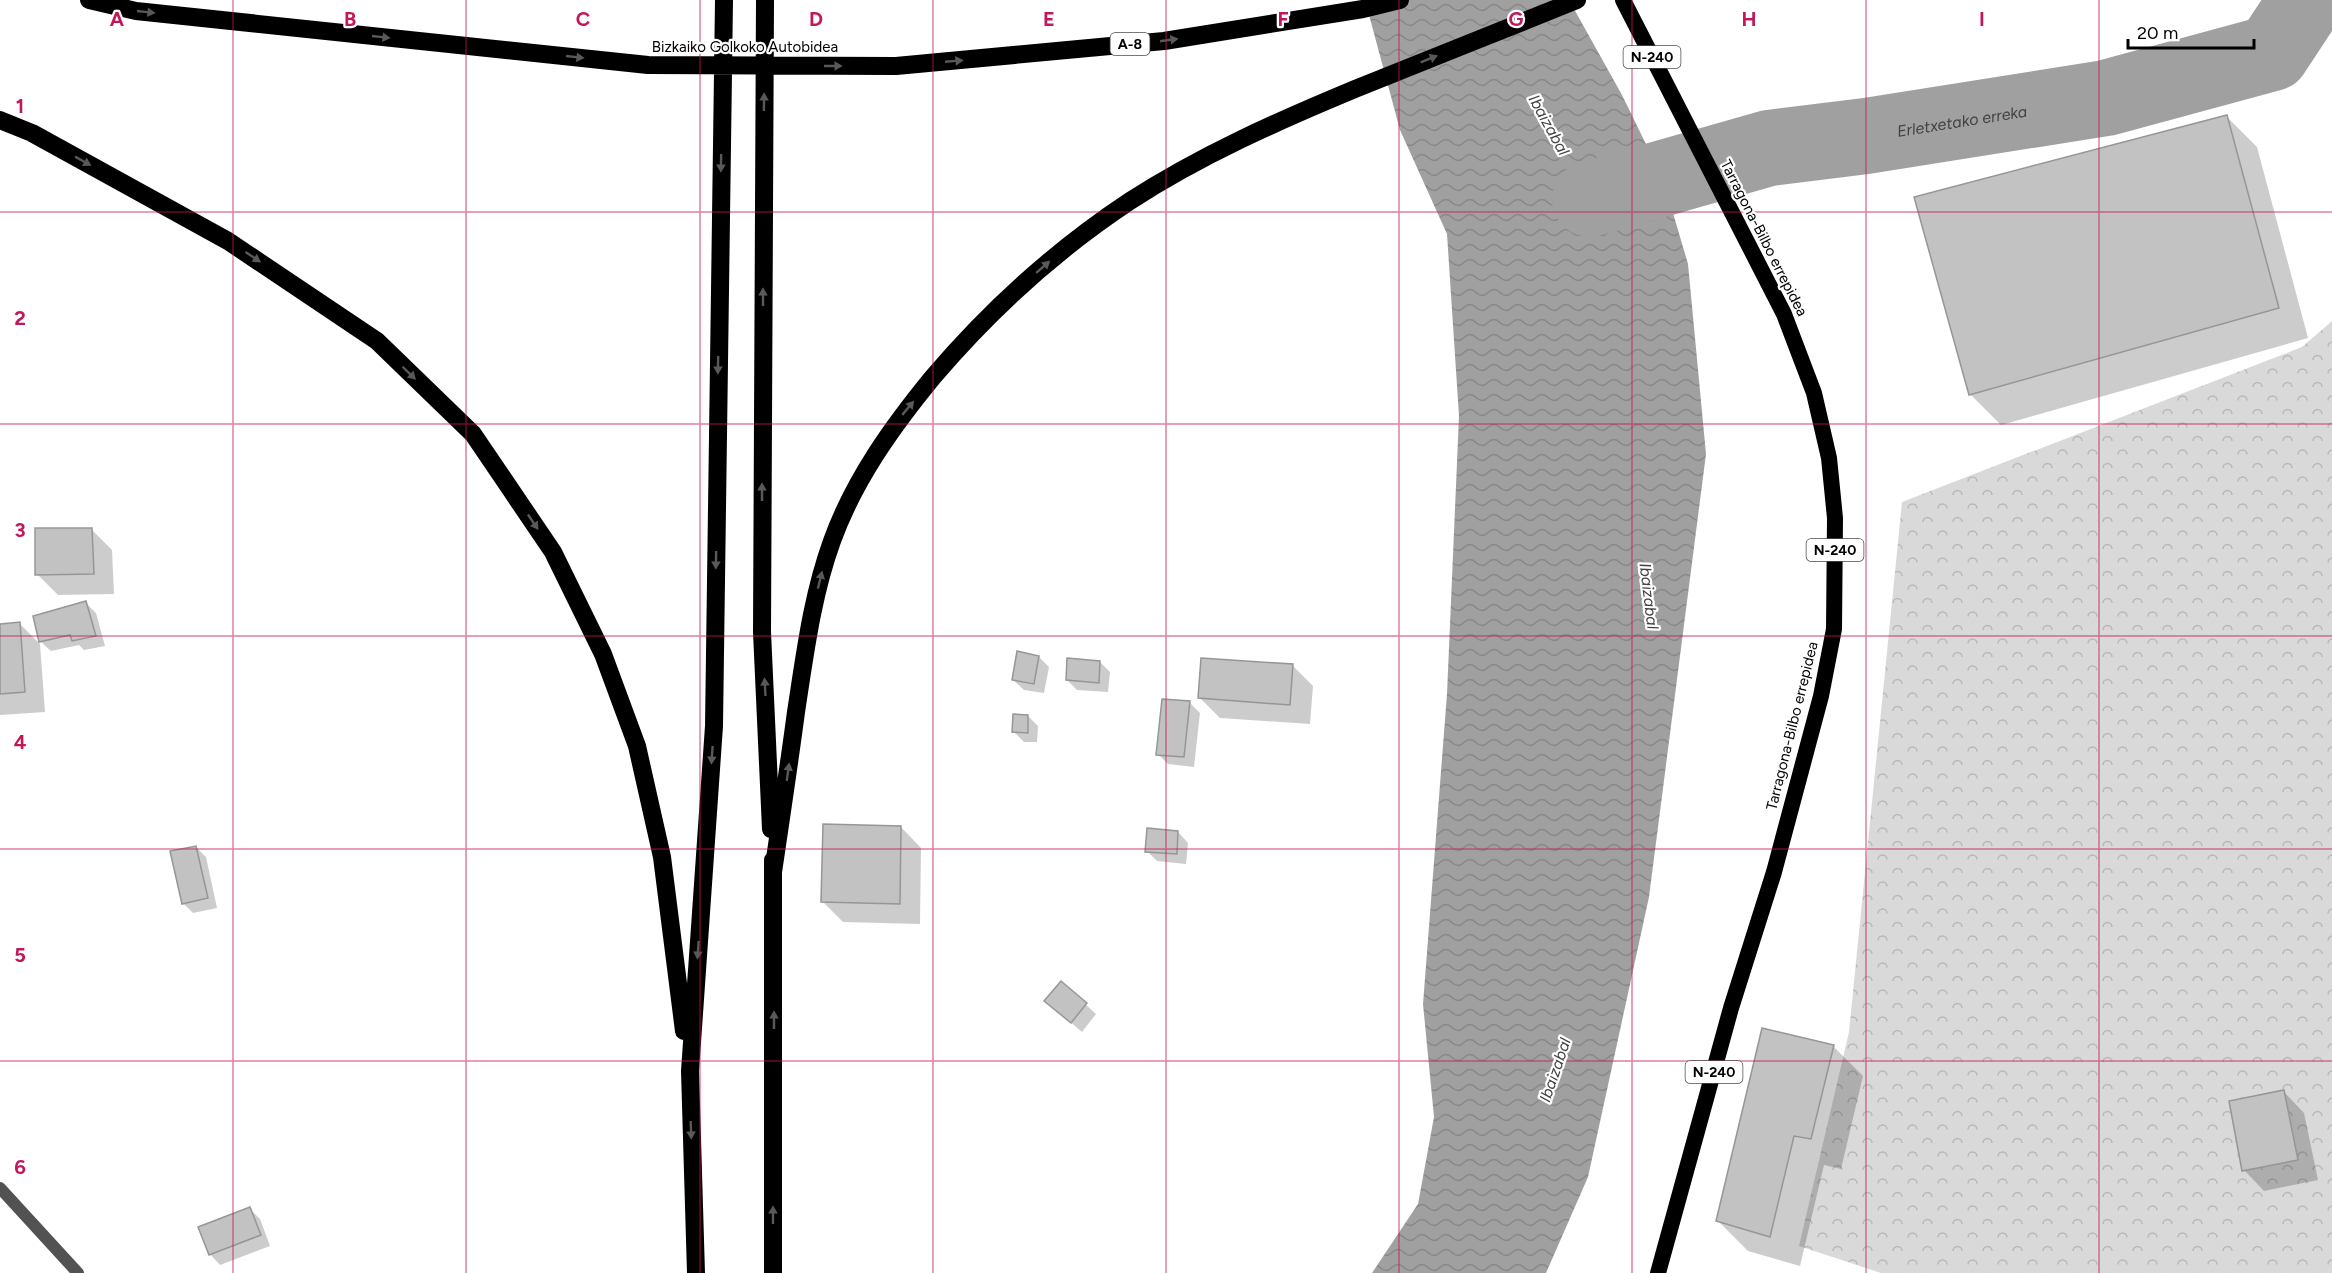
<svg xmlns="http://www.w3.org/2000/svg" width="2332" height="1273" viewBox="0 0 2332 1273" font-family="Figtree,sans-serif">
<style>
.forest{fill:url(#forest-crowns)}
.water{fill:url(#water-waves)}
.shadow{fill:#0003}
.lines{fill:none;stroke-linecap:round;stroke-linejoin:round}
.river{stroke:#a0a0a0;stroke-width:76}
.building{fill:#c2c2c2;stroke:#969696;stroke-width:1.5}
.minor{stroke:#525252;stroke-width:12}
.trunk{stroke:#000;stroke-width:16}
.motorway{stroke:#000;stroke-width:18}
.oneway{fill:#595959}
.grid{fill:none;stroke:#c2185b;stroke-width:1.5;stroke-opacity:0.55}
.labels{text-anchor:middle;dominant-baseline:central;stroke-width:4.5;stroke-linejoin:round;paint-order:stroke}
.shield{fill:#fff;stroke:#4c4c4c;stroke-width:1.5}
.shield-label{font-size:14px;font-weight:bold;fill:#000}
.street-label{font-size:15px;fill:#000;stroke:#fff}
.water-label{font-size:16px;font-style:italic;fill:#414141;stroke:#fff}
.grid-label{font-size:20px;text-anchor:middle;font-weight:bold;fill:#c2185b;stroke:#fff;stroke-width:4.5;stroke-linejoin:round;paint-order:stroke}
</style>
<defs>
<pattern id="forest-crowns" width="20" height="18" patternUnits="userSpaceOnUse" patternTransform="scale(1.5)"><rect width="20" height="18" fill="#d9d9d9"/><path d="M2 6a3 3 0 1 1 6 0M12 15a3 3 0 1 1 6 0" fill="none" stroke="#b8b8b8"/></pattern>
<pattern id="water-waves" width="16" height="10" patternUnits="userSpaceOnUse" patternTransform="scale(1.5)"><rect width="16" height="10" fill="#a0a0a0"/><path d="M0 5q4-4 8 0t8 0" fill="none" stroke="#888"/></pattern>
</defs>
<rect width="100%" height="100%" fill="#fff"/>
<path class="forest" d="M2332 321V1273H1881L1799 1246 1849 1032 1902 502 2302 347Z"/>
<path class="water" d="M1365 0H1569L1622 95 1663 179 1688 264 1706 454 1649 897 1588 1177 1546 1273H1372L1418 1204 1434 1117 1423 1004 1447 694 1459 416 1447 234 1400 130Z"/>
<path class="shadow" d="M2227 117 2257 147 2308 338 2001 425 1970 394Z
M91 529 112 550 114 594 58 595 37 574Z
M86 603 96 613 105 646 84 650 79 645 51 651 40 641Z
M19 623 40 644 45 712 0 715V625Z
M1039 657 1049 667 1044 693 1024 690 1013 680Z
M1100 662 1110 672 1108 692 1077 690 1067 680Z
M1292 665 1313 686 1310 724 1220 718 1200 698Z
M1190 703 1200 713 1194 767 1168 764 1158 754Z
M1028 716 1038 726 1037 742H1024L1014 732Z
M901 827 921 848 920 924 843 922 823 902Z
M1178 832 1188 843 1186 864 1157 861 1147 851Z
M196 847 206 857 217 908 193 913 183 903Z
M1062 983 1096 1014 1082 1032 1046 1001Z
M1833 1046 1863 1076 1841 1169 1824 1165 1800 1266 1748 1251 1717 1220Z
M2284 1092 2304 1113 2318 1180 2264 1191 2244 1170Z
M250 1209 260 1219 270 1246 220 1265 210 1254Z"/>
<g class="lines">
<path class="river" id="s1" d="M1590 199 1769 148 1866 136 2106 98 2272 53 2307 0"/>
</g>
<path class="building" d="M2227 115 2279 308 1969 395 1914 197Z
M35 528H92L94 574 35 575Z
M86 601 96 636 72 641 70 635 39 642 33 616Z
M20 622 25 692 0 694V624Z
M1017 651 1039 656 1034 684 1012 680Z
M1067 658 1100 661 1099 683 1066 680Z
M1201 658 1293 664 1290 705 1198 698Z
M1162 699 1190 701 1184 757 1156 755Z
M1013 714 1028 715V733L1012 732Z
M823 824 901 826 900 904 821 902Z
M1147 828 1178 831 1177 854 1145 852Z
M196 846 208 898 182 904 170 851Z
M1061 981 1087 1003 1071 1023 1044 1001Z
M1762 1028 1834 1045 1811 1139 1794 1136 1770 1237 1716 1221Z
M2284 1090 2298 1160 2242 1171 2229 1101Z
M250 1207 261 1235 209 1255 198 1227Z"/>
<g class="lines">
<path class="minor" d="M0 1188 78 1273"/>
<path class="trunk" d="M1623 0 1784 314 1814 393 1829 458 1835 518 1834 629 1821 696 1774 872 1731 1008 1658 1273"/>
<path class="motorway" d="M89 0 136 11 648 65 896 66 1164 41 1363 9 1400 0
M765 0 762 632 771 829
M0 120 32 133 228 241 377 341 473 434 553 552 603 654 637 746 662 857 684 1031
M773 860V1273
M773 872C781 818 789 765 796 712 805 654 812 596 832 541 854 480 892 427 933 377 990 310 1056 250 1130 201 1201 155 1278 121 1355 89 1429 59 1503 30 1577 0
M696 1273 690 1071 714 726 724 0"/>
</g>
<defs><path id="oneway-solid" d="M-6-.8H1V-3.2L6.5 0L1 3.2V.8H-6Z" transform="scale(1.5)"/></defs>
<g class="oneway">
<use href="#oneway-solid" transform="translate(146 12) rotate(6)"/>
<use href="#oneway-solid" transform="translate(381 37) rotate(6)"/>
<use href="#oneway-solid" transform="translate(1169 40) rotate(-8)"/>
<use href="#oneway-solid" transform="translate(575 57) rotate(6)"/>
<use href="#oneway-solid" transform="translate(1429 59) rotate(-22)"/>
<use href="#oneway-solid" transform="translate(954 61) rotate(-5)"/>
<use href="#oneway-solid" transform="translate(833 66)"/>
<use href="#oneway-solid" transform="translate(764 102) rotate(-89)"/>
<use href="#oneway-solid" transform="translate(83 161) rotate(29)"/>
<use href="#oneway-solid" transform="translate(721 163) rotate(91)"/>
<use href="#oneway-solid" transform="translate(253 257) rotate(34)"/>
<use href="#oneway-solid" transform="translate(1043 267) rotate(-41)"/>
<use href="#oneway-solid" transform="translate(763 297) rotate(-90)"/>
<use href="#oneway-solid" transform="translate(718 365) rotate(91)"/>
<use href="#oneway-solid" transform="translate(409 373) rotate(44)"/>
<use href="#oneway-solid" transform="translate(908 408) rotate(-50)"/>
<use href="#oneway-solid" transform="translate(762 492) rotate(-90)"/>
<use href="#oneway-solid" transform="translate(533 522) rotate(56)"/>
<use href="#oneway-solid" transform="translate(716 560) rotate(91)"/>
<use href="#oneway-solid" transform="translate(820 580) rotate(-76)"/>
<use href="#oneway-solid" transform="translate(765 687) rotate(-93)"/>
<use href="#oneway-solid" transform="translate(712 755) rotate(94)"/>
<use href="#oneway-solid" transform="translate(788 772) rotate(-82)"/>
<use href="#oneway-solid" transform="translate(698 950) rotate(94)"/>
<use href="#oneway-solid" transform="translate(774 1020) rotate(-90)"/>
<use href="#oneway-solid" transform="translate(691 1130) rotate(88)"/>
<use href="#oneway-solid" transform="translate(773 1215) rotate(-90)"/>
</g>
<path class="grid" d="M233 0V1273M466 0V1273M700 0V1273M933 0V1273M1166 0V1273M1399 0V1273M1632 0V1273M1866 0V1273M2099 0V1273M0 212H2332M0 424H2332M0 636H2332M0 849H2332M0 1061H2332"/>
<g class="labels">
<g class="shield">
<rect x="1110.5" y="33" width="39" height="22" rx="4.5"/>
<rect x="1623.5" y="46" width="57" height="22" rx="4.5"/>
<rect x="1806.5" y="539" width="57" height="22" rx="4.5"/>
<rect x="1685.5" y="1061" width="57" height="22" rx="4.5"/>
</g>
<g class="shield-label">
<text x="1130" y="44">A-8</text>
<text x="1652" y="57">N-240</text>
<text x="1835" y="550">N-240</text>
<text x="1714" y="1072">N-240</text>
</g>
<g class="street-label">
<text x="745" y="47">Bizkaiko Golkoko Autobidea</text>
<text transform="translate(1764 238) rotate(63)">Tarragona-Bilbo errepidea</text>
<text transform="translate(1792 726) rotate(-76)">Tarragona-Bilbo errepidea</text>
</g>
<g class="water-label">
<text stroke="none"><textPath href="#s1" startOffset="381">Erletxetako erreka</textPath></text>
<text transform="translate(1549 125) rotate(61)">Ibaizabal</text>
<text transform="translate(1649 596) rotate(83)">Ibaizabal</text>
<text transform="translate(1555 1070) rotate(-71)">Ibaizabal</text>
</g>
</g>
<g class="grid-label">
<text x="117" y="26">A</text>
<text x="350" y="26">B</text>
<text x="583" y="26">C</text>
<text x="816" y="26">D</text>
<text x="1049" y="26">E</text>
<text x="1283" y="26">F</text>
<text x="1516" y="26">G</text>
<text x="1749" y="26">H</text>
<text x="1982" y="26">I</text>
<text x="20" y="113">1</text>
<text x="20" y="325">2</text>
<text x="20" y="537">3</text>
<text x="20" y="749">4</text>
<text x="20" y="962">5</text>
<text x="20" y="1174">6</text>
</g>
<path d="M2128 39v9h126v-9" fill="none" stroke="#000000" stroke-width="3"/>
<text x="2137" y="39" font-size="18" fill="#000000" stroke="#ffffff" stroke-width="4.5" paint-order="stroke">20 m</text>
</svg>
